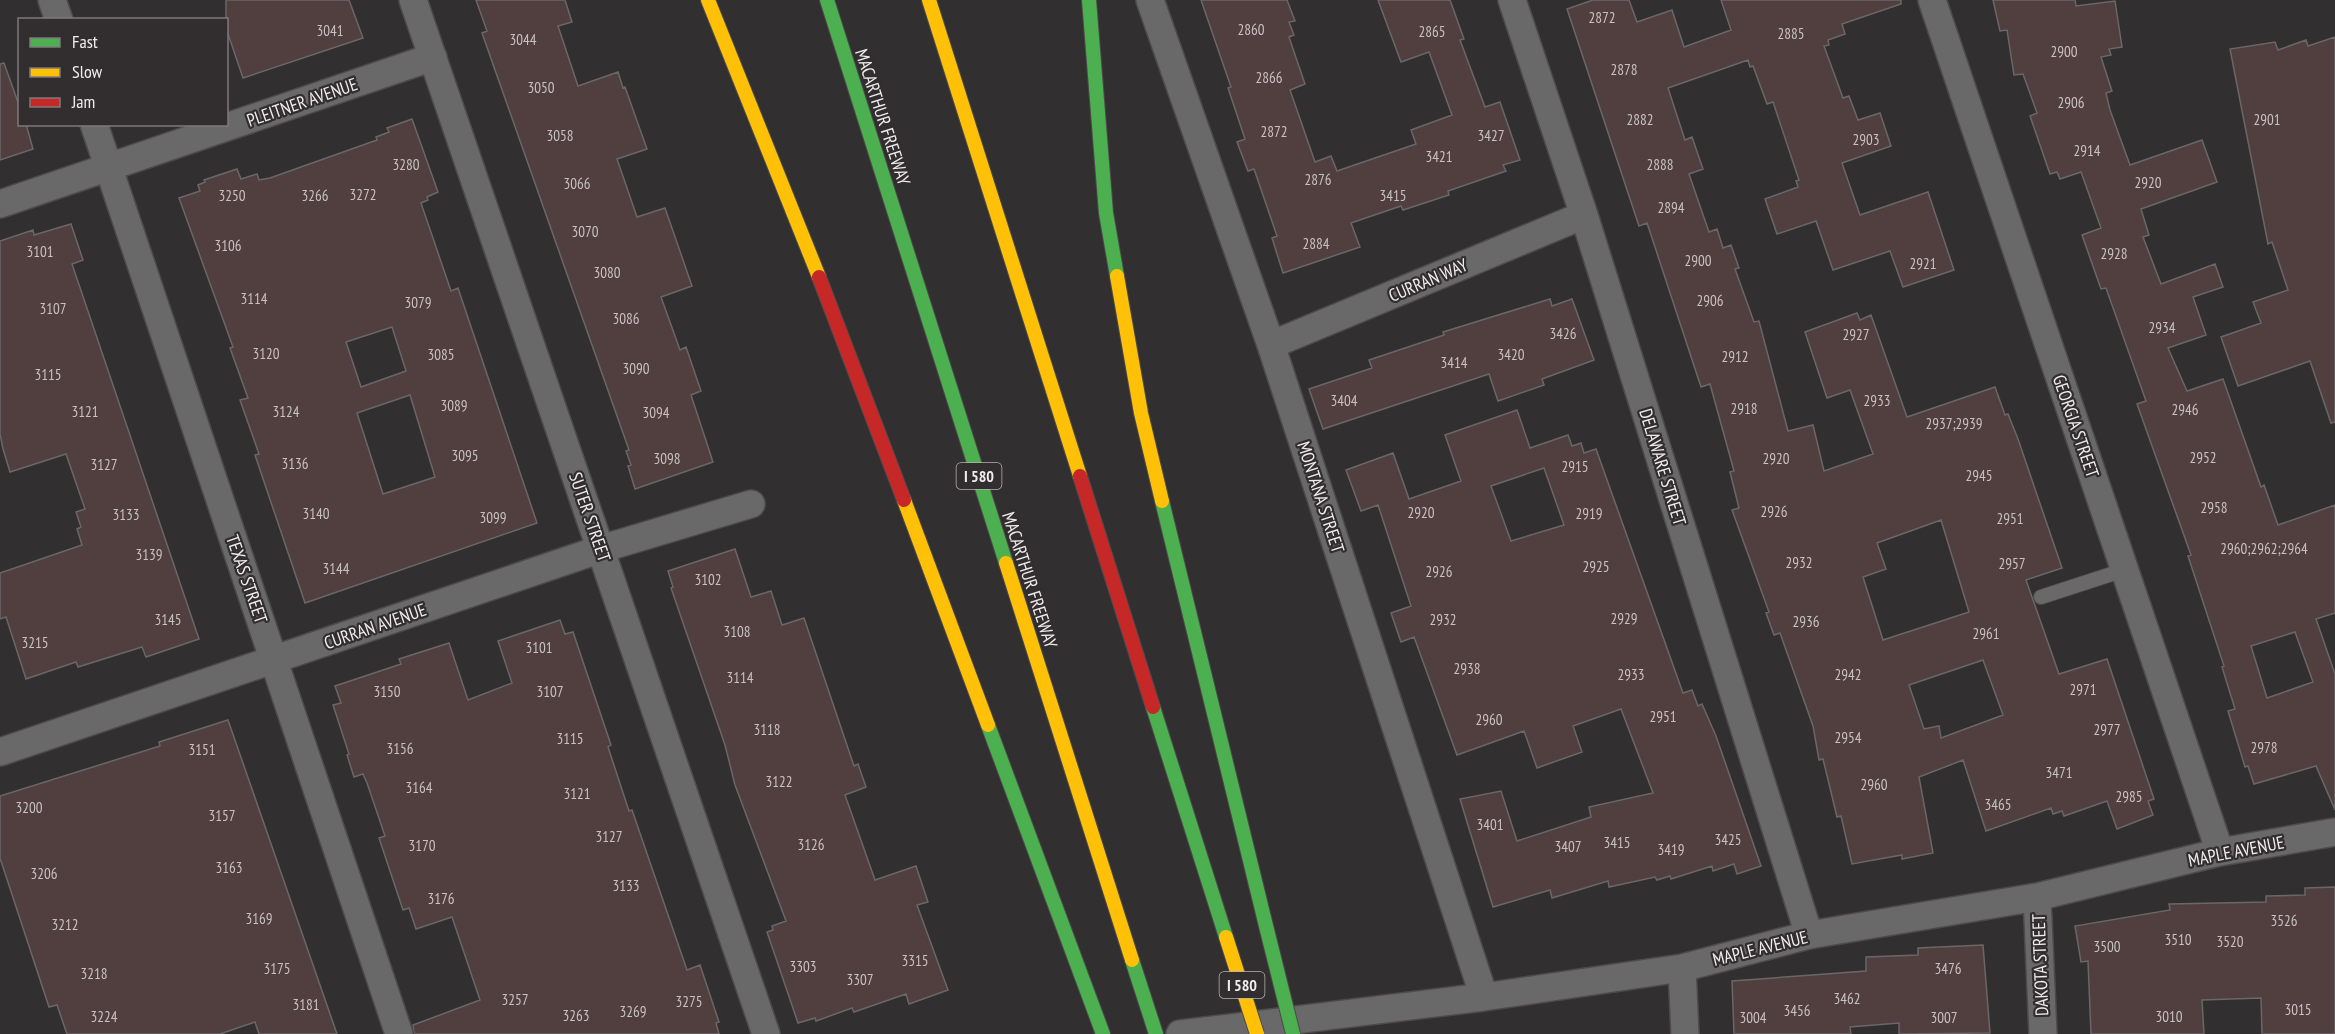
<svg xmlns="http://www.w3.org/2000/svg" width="2335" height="1034" viewBox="0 0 2335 1034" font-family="'PT Sans Narrow',sans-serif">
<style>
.building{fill:#513f40;stroke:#696768;stroke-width:1.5;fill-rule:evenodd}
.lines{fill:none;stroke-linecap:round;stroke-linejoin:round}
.lane-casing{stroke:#4d4a4b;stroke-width:16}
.street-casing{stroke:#4d4a4b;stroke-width:30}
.fast-casing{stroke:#4d4a4b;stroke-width:16}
.slow-casing{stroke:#4d4a4b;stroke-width:16}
.jam-casing{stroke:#4d4a4b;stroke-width:16}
.lane{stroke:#6a6969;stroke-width:14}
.street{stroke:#6a6969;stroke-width:27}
.fast{stroke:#4caf50;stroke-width:14}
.slow{stroke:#ffc107;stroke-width:14}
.jam{stroke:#c62828;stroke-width:14}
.fast-bridge-casing{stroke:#4d4a4b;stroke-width:16;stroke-linecap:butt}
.slow-bridge-casing{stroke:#4d4a4b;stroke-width:16;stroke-linecap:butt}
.fast-bridge{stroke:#4caf50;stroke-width:14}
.slow-bridge{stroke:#ffc107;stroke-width:14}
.labels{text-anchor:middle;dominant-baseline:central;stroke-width:4.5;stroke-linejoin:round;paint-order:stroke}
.number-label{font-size:15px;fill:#c8c1c2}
.shield{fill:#322e2f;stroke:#b6b3b4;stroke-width:1.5}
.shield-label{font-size:16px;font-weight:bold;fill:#efeced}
.street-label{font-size:18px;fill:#efeced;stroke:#322e2f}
</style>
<rect width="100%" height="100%" fill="#312f30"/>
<path class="building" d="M226 0H349L363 38 243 78 226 28Z
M476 0H565L572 22 558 26 578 86 618 72 623 88 625 87 647 149 617 159 637 217 665 208 692 286 661 297 680 350 686 347 701 391 691 395 713 462 635 489 628 466 631 465 626 451 629 450 495 70 482 33 487 31Z
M1201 0H1287L1295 21 1289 22 1294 35 1289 37 1305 84 1290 90 1315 162 1331 156 1337 171 1416 144 1411 130 1452 115 1429 52 1401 62 1378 0H1450L1464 39 1460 40 1485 107 1500 102 1520 160 1503 165 1506 171 1448 191 1449 195 1403 210 1401 206 1351 223 1360 247 1283 273 1272 238 1277 236 1254 169 1248 171 1237 142 1245 139 1228 88 1231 87Z
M1593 0H1629L1637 22 1672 10 1684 47 1731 30 1721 0H1901V4L1842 24 1845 34 1828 40 1829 45 1824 46 1843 98 1849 96 1858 120 1880 113 1891 146 1842 163 1860 215 1928 192 1954 270 1903 287 1890 251 1833 270 1816 221 1777 234 1765 199 1798 187 1796 181 1799 180 1773 102 1767 104 1753 66 1750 67 1748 60 1668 88 1685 140 1692 137 1703 169 1689 174 1709 232 1717 229 1723 248 1731 245 1739 268 1735 269 1754 322 1759 321 1788 431 1813 425 1824 471 1873 454 1850 390 1827 398 1805 332 1857 313 1860 320 1871 315 1907 417 1995 387 2005 415 2008 414 2018 439 2062 568 2026 580 2059 674 2107 659 2154 799 2148 801 2153 815 2117 829 2107 801 2064 816 2062 811 2053 814 2051 808 1986 831 1963 760 1919 777 1933 853 1902 859V855L1852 864 1841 816 1837 817 1823 759 1819 760 1813 726 1780 633 1774 635 1766 613 1769 612 1732 510 1739 508 1730 472 1734 471 1710 384 1701 387 1651 235 1647 223 1639 226 1567 9ZM1941 520 1969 612 1883 640 1863 577 1886 569 1877 543ZM1983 660 2003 715 1941 738 1939 726 1924 729 1909 685Z
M1993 0H2075L2076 6 2115 1 2122 47 2109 49 2111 55 2101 57 2112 91 2106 93 2110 110 2130 165 2202 140 2217 182 2141 209 2149 235 2143 237 2161 284 2215 264 2223 287 2193 297 2206 335 2168 348 2187 391 2223 379 2261 487 2264 485 2278 525 2335 505V613L2316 619 2335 674V810L2316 766 2254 784 2248 766 2245 767 2228 711 2235 709 2222 667 2224 666 2188 556 2191 555 2137 404 2146 401 2106 288 2101 289 2082 235 2101 228 2081 172 2060 179 2057 172 2050 174 2030 116 2037 113 2023 74 2014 75 2007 30 2000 31ZM2295 632 2313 682 2267 698 2251 646Z
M2335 37V422L2331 423 2310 361 2238 386 2221 337 2261 323 2253 302 2288 290 2272 242 2268 244 2230 49 2275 42 2278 50 2306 40 2308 46Z
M4 63 20 108V124H26L33 149 0 160V64Z
M412 119 438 192 427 197 428 200 421 203 451 291 458 288 537 523 305 603 255 455 259 454 240 400 248 398 230 348 233 347 179 198 200 191 198 185 205 182 204 180 237 169 241 179 257 174 259 180 270 178 377 140 376 137 389 132 387 128ZM392 327 406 371 361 387 346 342ZM410 395 435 477 383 494 357 413Z
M71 224 83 260 72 264 199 639 146 657 142 647 78 667 76 662 26 679 6 617 0 619V573L82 545 77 529 81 527 76 512 85 509 66 454 10 472 3 449 0 434V241L33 230 34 235Z
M1550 299 1552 306 1572 299 1594 360 1542 379 1544 385 1498 401 1489 374 1323 429 1309 389 1372 368 1369 360 1444 335 1443 332Z
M1517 410 1530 448 1568 435 1572 446 1581 443 1584 453 1596 449 1683 693 1692 690 1698 706 1702 704 1716 736 1761 866 1737 874 1734 864 1713 871 1712 866 1671 879 1670 876 1657 880 1655 877 1609 887 1608 881 1552 898 1550 890 1493 907 1460 799 1501 791 1517 841 1591 817 1589 807 1653 793 1621 709 1573 726 1582 752 1537 768 1524 731 1457 755 1414 637 1401 642 1391 613 1411 606 1378 505 1361 511 1346 470 1393 453 1409 499 1461 481 1445 435ZM1544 468 1564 525 1511 541 1491 486Z
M735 549 751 597 771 591 782 625 804 618 854 766 858 764 866 787 845 795 875 880 916 866 928 902 917 905 948 990 909 1004 906 994 854 1012 852 1008 816 1021 815 1018 798 1023 767 932 773 930 772 926 786 921 735 785 725 745 671 588 673 587 668 571Z
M560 620 565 634 573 632 611 745 608 747 629 811 632 810 687 970 700 965 719 1022 716 1023 719 1034H414L413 1025 480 1000 452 917 416 929 409 908 403 910 379 838 385 836 367 783 363 774 354 777 347 755 349 754 333 705 341 703 335 686 401 664 399 659 449 643 468 700 512 683 498 641Z
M228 720 337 1034H259L255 1022 220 1034H67L57 1005 49 1007 0 858V796L160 746 159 742Z
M2335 887V1034H2262L2261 998 2202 1000 2204 1034H2091L2088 961 2081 962 2075 926 2170 910 2169 904 2266 902V896L2305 895V888Z
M1983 945 1990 1033 1899 1034V1023L1850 1027 1851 1034H1734L1732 981 1866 971V957L1918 955V948Z"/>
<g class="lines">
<defs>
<path id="lane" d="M2041 597 2124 570"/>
<path id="street" d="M52 0 59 20
M413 0 766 1034
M1150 0 1271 345 1484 997
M1512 0 1584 215 1809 935
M1932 0 2220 852
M94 124 399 1034
M0 204 433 57
M1271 345 1584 215
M0 752 601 549 751 504
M2037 897 2043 1034
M1682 968 1685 1034
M1180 1034 1484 997 1682 968 1809 935 2037 897 2220 852 2335 832"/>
<path id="fast" d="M827 0 1006 563
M1089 0 1106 213 1117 276
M1162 501 1267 930
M1153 707 1226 937
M988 725 1103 1034
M1132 960 1156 1034"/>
<path id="slow" d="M708 0 819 277
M929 0 1080 476
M1117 276 1141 413 1162 501
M904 500 988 725
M1006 563 1132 960"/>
<path id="jam" d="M819 277 904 500
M1080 476 1153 707"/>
</defs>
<use href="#lane" class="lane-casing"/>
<use href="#street" class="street-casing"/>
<use href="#fast" class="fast-casing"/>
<use href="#slow" class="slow-casing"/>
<use href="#jam" class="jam-casing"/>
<use href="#lane" class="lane"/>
<use href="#street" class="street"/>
<use href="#fast" class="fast"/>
<use href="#slow" class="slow"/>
<use href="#jam" class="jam"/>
<defs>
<path id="fast-bridge" d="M1267 930 1293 1034"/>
<path id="slow-bridge" d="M1226 937 1257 1034"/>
</defs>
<use href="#fast-bridge" class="fast-bridge-casing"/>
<use href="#slow-bridge" class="slow-bridge-casing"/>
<use href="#fast-bridge" class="fast-bridge"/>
<use href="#slow-bridge" class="slow-bridge"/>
</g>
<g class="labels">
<g class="number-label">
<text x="1602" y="17">2872</text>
<text x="1251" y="29">2860</text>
<text x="330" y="30">3041</text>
<text x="1432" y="31">2865</text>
<text x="1791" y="33">2885</text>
<text x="523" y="39">3044</text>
<text x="2064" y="51">2900</text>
<text x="1624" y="69">2878</text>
<text x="1269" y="77">2866</text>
<text x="541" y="87">3050</text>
<text x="2071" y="102">2906</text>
<text x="1640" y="119">2882</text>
<text x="2267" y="119">2901</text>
<text x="1274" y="131">2872</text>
<text x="560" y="135">3058</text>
<text x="1491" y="135">3427</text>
<text x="1866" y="139">2903</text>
<text x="2087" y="150">2914</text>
<text x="1439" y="156">3421</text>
<text x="406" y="164">3280</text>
<text x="1660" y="164">2888</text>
<text x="1318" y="179">2876</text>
<text x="2148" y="182">2920</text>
<text x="577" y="183">3066</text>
<text x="363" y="194">3272</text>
<text x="232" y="195">3250</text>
<text x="315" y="195">3266</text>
<text x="1393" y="195">3415</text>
<text x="1671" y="207">2894</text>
<text x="585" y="231">3070</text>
<text x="1316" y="243">2884</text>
<text x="228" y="245">3106</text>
<text x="40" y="251">3101</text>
<text x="2114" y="253">2928</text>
<text x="1698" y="260">2900</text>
<text x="1923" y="263">2921</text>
<text x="607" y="272">3080</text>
<text x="254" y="298">3114</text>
<text x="1710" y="300">2906</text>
<text x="418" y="302">3079</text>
<text x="53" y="308">3107</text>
<text x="626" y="318">3086</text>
<text x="2162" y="327">2934</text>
<text x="1563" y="333">3426</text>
<text x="1856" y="334">2927</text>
<text x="266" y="353">3120</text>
<text x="441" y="354">3085</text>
<text x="1511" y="354">3420</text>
<text x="1735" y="356">2912</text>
<text x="1454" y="362">3414</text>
<text x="636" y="368">3090</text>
<text x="48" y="374">3115</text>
<text x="1344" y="400">3404</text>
<text x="1877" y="400">2933</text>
<text x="454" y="405">3089</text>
<text x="1744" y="408">2918</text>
<text x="2185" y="409">2946</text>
<text x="85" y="411">3121</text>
<text x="286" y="411">3124</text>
<text x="656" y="412">3094</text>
<text x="1954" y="423">2937;2939</text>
<text x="465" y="455">3095</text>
<text x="2203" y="457">2952</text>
<text x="667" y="458">3098</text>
<text x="1776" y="458">2920</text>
<text x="295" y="463">3136</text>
<text x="104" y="464">3127</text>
<text x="1575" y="466">2915</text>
<text x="1979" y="475">2945</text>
<text x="2214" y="507">2958</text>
<text x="1774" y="511">2926</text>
<text x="1421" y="512">2920</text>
<text x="316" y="513">3140</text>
<text x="1589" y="513">2919</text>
<text x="126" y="514">3133</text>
<text x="493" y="517">3099</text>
<text x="2010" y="518">2951</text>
<text x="2264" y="548">2960;2962;2964</text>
<text x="149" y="554">3139</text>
<text x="1799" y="562">2932</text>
<text x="2012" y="563">2957</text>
<text x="1596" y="566">2925</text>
<text x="336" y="568">3144</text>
<text x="1439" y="571">2926</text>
<text x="708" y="579">3102</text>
<text x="1624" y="618">2929</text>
<text x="168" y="619">3145</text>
<text x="1443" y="619">2932</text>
<text x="1806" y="621">2936</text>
<text x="737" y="631">3108</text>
<text x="1986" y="633">2961</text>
<text x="35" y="642">3215</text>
<text x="539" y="647">3101</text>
<text x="1467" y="668">2938</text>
<text x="1631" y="674">2933</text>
<text x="1848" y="674">2942</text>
<text x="740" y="677">3114</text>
<text x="2083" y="689">2971</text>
<text x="387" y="691">3150</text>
<text x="550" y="691">3107</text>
<text x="1663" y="716">2951</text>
<text x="1489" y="719">2960</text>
<text x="767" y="729">3118</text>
<text x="2107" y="729">2977</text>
<text x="1848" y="737">2954</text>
<text x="570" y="738">3115</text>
<text x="2264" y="747">2978</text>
<text x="400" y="748">3156</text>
<text x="202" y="749">3151</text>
<text x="2059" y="772">3471</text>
<text x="779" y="781">3122</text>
<text x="1874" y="784">2960</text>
<text x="419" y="787">3164</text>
<text x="577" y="793">3121</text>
<text x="2129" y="796">2985</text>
<text x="1998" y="804">3465</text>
<text x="29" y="807">3200</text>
<text x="222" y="815">3157</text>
<text x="1490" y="824">3401</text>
<text x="609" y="836">3127</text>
<text x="1728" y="839">3425</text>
<text x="1617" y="842">3415</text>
<text x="811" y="844">3126</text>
<text x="422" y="845">3170</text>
<text x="1568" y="846">3407</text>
<text x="1671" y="849">3419</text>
<text x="229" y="867">3163</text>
<text x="44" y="873">3206</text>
<text x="626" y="885">3133</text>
<text x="441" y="898">3176</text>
<text x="259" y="918">3169</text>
<text x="2284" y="920">3526</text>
<text x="65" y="924">3212</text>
<text x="2178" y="939">3510</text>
<text x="2230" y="941">3520</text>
<text x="2107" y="946">3500</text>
<text x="915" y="960">3315</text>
<text x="803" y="966">3303</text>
<text x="277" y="968">3175</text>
<text x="1948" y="968">3476</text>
<text x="94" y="973">3218</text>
<text x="860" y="979">3307</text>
<text x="1847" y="998">3462</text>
<text x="515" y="999">3257</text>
<text x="689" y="1001">3275</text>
<text x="306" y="1004">3181</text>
<text x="2298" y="1009">3015</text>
<text x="1797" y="1010">3456</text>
<text x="633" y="1011">3269</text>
<text x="576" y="1015">3263</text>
<text x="104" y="1016">3224</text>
<text x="2169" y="1016">3010</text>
<text x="1753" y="1017">3004</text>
<text x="1944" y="1017">3007</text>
</g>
<g class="shield">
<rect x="956.5" y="463" width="45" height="26" rx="4.5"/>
<rect x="1219.5" y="972" width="45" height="26" rx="4.5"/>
</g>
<g class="shield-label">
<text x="979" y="476">I 580</text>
<text x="1242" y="985">I 580</text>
</g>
<g class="street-label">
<text transform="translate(302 102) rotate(-19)">PLEITNER AVENUE</text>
<text transform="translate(883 117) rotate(72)">MACARTHUR FREEWAY</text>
<text transform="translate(1428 280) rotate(-23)">CURRAN WAY</text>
<text transform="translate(2076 426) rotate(71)">GEORGIA STREET</text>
<text transform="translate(1663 467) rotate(73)">DELAWARE STREET</text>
<text transform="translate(1321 497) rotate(72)">MONTANA STREET</text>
<text transform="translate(590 517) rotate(71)">SUTER STREET</text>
<text transform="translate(247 579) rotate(71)">TEXAS STREET</text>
<text transform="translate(1030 580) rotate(72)">MACARTHUR FREEWAY</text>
<text transform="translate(375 626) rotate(-19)">CURRAN AVENUE</text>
<text transform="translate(2236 851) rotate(-11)">MAPLE AVENUE</text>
<text transform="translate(1760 948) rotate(-14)">MAPLE AVENUE</text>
<text transform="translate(2040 965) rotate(-92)">DAKOTA STREET</text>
</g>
</g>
<rect x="18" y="18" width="210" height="108" fill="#322e2f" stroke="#7e7a7b" stroke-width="1.5"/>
<rect x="30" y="38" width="30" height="9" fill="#4caf50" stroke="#7e7a7b" stroke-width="1.5"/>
<text x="72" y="48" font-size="18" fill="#efeced">Fast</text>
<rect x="30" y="68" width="30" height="9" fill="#ffc107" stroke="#7e7a7b" stroke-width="1.5"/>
<text x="72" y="78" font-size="18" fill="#efeced">Slow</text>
<rect x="30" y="98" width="30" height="9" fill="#c62828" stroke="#7e7a7b" stroke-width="1.5"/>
<text x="72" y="108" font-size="18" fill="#efeced">Jam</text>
</svg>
